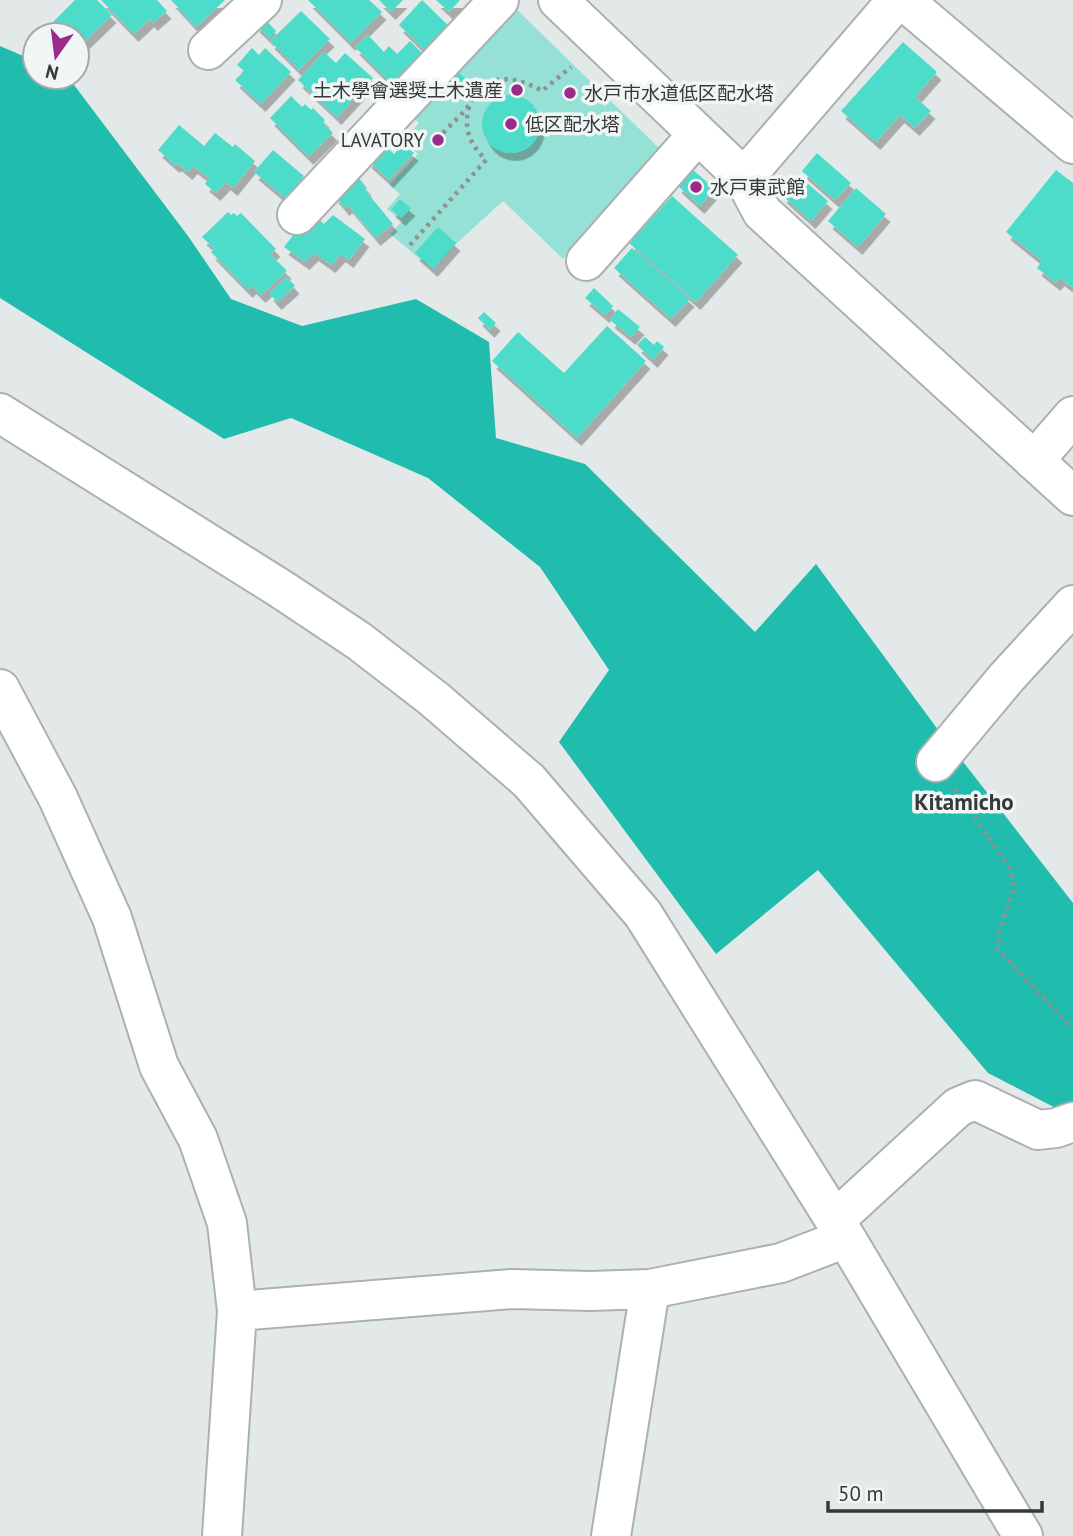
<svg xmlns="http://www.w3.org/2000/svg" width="1073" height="1536" viewBox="0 0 1073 1536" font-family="'PT Sans','Noto Sans JP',sans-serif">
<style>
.green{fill:#95e1d6}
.forest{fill:#20bcad}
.building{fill:#4edbca;filter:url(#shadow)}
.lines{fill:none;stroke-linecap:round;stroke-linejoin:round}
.minor-casing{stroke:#abb1b0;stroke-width:42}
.path{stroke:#8e9291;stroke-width:4.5;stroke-dasharray:3.5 5;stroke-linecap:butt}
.minor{stroke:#fff;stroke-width:38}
.poi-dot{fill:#9a2b8a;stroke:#f0f6f5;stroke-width:2.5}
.labels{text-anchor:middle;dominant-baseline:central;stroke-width:7;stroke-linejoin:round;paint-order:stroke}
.poi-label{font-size:19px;fill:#373938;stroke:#f0f6f5;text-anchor:start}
.quarter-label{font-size:23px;font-weight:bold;fill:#373938;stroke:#f0f6f5}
</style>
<defs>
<filter id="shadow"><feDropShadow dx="4.5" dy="8" stdDeviation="0" flood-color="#0004"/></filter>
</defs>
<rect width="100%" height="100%" fill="#e3e9e8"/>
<path class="green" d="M509 2 662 151 563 259 503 201 458 242 433 270 390 234 402 221 387 209 400 194 389 185 418 154 404 141 419 123 404 109Z"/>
<path class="forest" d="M0 46 35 61V77H68L188 236 231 299 302 326 416 299 489 342 496 438 585 464 755 632 816 564 936 727 1073 903V1117L988 1073 818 870 716 954 559 742 609 670 540 567 428 478 291 418 224 439 0 298Z"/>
<path class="building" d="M75 0H97L112 15 77 49V35H58L49 26Z
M101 0H157L167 11 153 23 150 19 134 34Z
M171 0H225L196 27Z
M308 0H369L382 12 351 43Z
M379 0H403L391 12Z
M422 0 455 32 432 57 399 25Z
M436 0H460L449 12Z
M301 11 330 39 299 70 270 41Z
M262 16 276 31 269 38 255 24Z
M368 35 384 52 389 46 397 54 410 41 427 58 393 85 355 47Z
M903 42 937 72 915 97 931 111 915 128 900 115 876 142 841 111Z
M252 48 259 55 265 48 291 72 261 104 235 80 244 71 237 65Z
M324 52 336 63 345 53 373 78 337 117 298 80Z
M457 71 471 84 461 94 447 82Z
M482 124a29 29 0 1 1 58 0a29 29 0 1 1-58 0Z
M291 96 302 107 305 104 311 110 313 108 325 120 323 123 333 133 309 157 270 118Z
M179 125 204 146 215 133 233 147 235 144 255 161 233 188 226 182 216 193 205 184 209 178 193 166 188 172 177 163 175 165 158 150Z
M383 143 394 154 403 144 414 153 389 180 367 160Z
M273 150 304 176 295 187 299 190 290 202 254 172Z
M817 153 851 183 835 200 802 171Z
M692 169 715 189 700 206 677 185Z
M1056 170 1073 183V288L1060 278 1056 283 1037 268 1042 261 1006 232Z
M357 176 367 188 365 190 393 224 376 238 348 205 345 208 334 195Z
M799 176 828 201 811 221 782 195Z
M856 188 886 214 858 247 828 221Z
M672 196 738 255 696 302 629 243Z
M400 199 411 208 401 218 391 209Z
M228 212 231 215 234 213 237 216 241 213 276 249 270 254 287 271 261 295 252 286 248 290 211 252 215 249 202 237Z
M333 215 365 239 349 260 341 254 331 265 314 253 305 262 284 247 306 219 315 216 324 224Z
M438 227 456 243 433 269 415 253Z
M632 248 690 299 671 319 614 268Z
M287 277 295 286 277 302 269 293Z
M594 288 613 306 605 315 585 298Z
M618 309 640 327 631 337 610 320Z
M484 312 496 323 490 330 478 318Z
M607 326 646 361 577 438 492 361 518 332 564 373Z
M645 337 654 345 657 341 664 347 653 360 637 345Z"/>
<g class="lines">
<defs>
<path id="minor" d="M558 0 744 178 762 212 1073 496
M903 0 1073 144
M208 50 262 0
M744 178 897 0
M297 215 499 0
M586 261 698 134
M0 413 281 589 359 641 434 699 529 781 643 914 846 1238 1023 1536
M1034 461 1073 416
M0 689 58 798 112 918 159 1066 198 1139 227 1223 237 1311 222 1536
M936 762 1007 677 1073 605
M835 1220 958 1107 975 1100 1038 1130 1056 1128 1073 1122
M237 1311 512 1289 590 1291 650 1289 781 1263 846 1238
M611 1536 650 1289"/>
</defs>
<use href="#minor" class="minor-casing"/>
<path class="path" d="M443 133C452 123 463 114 470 104 473 99 475 93 479 89 496 72 524 80 542 91L571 67
M410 245 486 160C468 142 463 128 470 103
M955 789 1011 870 1014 888 999 933 998 950 1073 1029"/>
<use href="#minor" class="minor"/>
</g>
<g class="poi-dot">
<circle cx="517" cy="90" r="7"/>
<circle cx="570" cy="93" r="7"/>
<circle cx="511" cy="124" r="7"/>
<circle cx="438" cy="140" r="7"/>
<circle cx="696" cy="187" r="7"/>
</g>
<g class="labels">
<g class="poi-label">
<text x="503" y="90" text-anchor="end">土木學會選奨土木遺産</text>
<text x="584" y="93">水戸市水道低区配水塔</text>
<text x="525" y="124">低区配水塔</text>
<text x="424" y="140" text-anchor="end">LAVATORY</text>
<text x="710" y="187">水戸東武館</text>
</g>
<g class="quarter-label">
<text x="964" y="801">Kitamicho</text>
</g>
</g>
<g transform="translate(56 56) rotate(194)"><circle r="33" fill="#f0f6f5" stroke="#a6aaa9" stroke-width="2"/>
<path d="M0-5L12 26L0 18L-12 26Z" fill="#9a2b8a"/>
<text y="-10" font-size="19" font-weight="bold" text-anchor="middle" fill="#373938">N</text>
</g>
<path d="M828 1501v10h214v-10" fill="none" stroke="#373938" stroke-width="3.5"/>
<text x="838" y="1501" font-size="21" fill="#373938" stroke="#f0f6f5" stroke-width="5" paint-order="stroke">50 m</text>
</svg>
